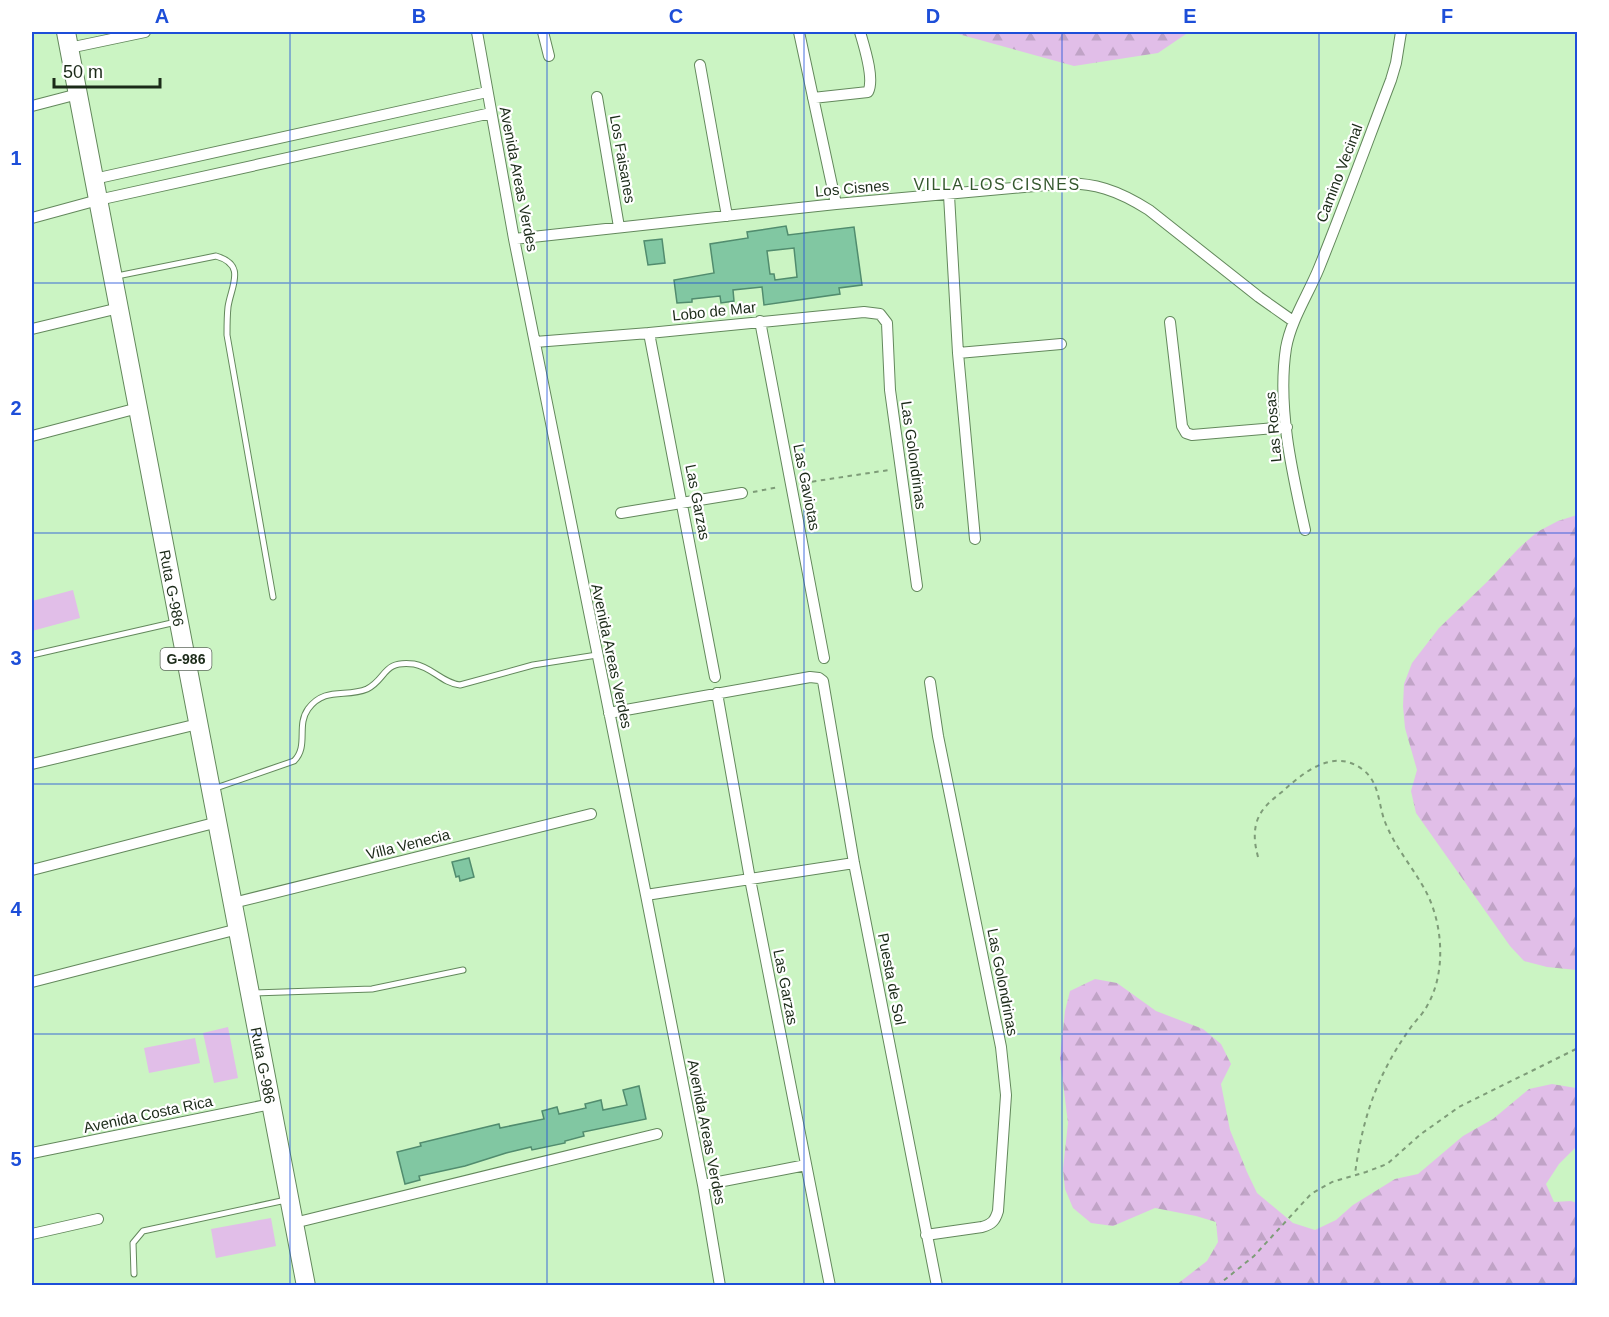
<svg xmlns="http://www.w3.org/2000/svg" width="1609" height="1317" viewBox="0 0 1609 1317" font-family="Helvetica,sans-serif">
<style>
.green{fill:#e1bee8}
.forest{fill:url(#forest-firs)}
.building{fill:#81c7a2;stroke:#518c6e;stroke-width:1.5;fill-rule:evenodd}
.lines{fill:none;stroke-linecap:round;stroke-linejoin:round}
.service-casing{stroke:#63885c;stroke-width:7}
.minor-casing{stroke:#63885c;stroke-width:12}
.primary-casing{stroke:#63885c;stroke-width:20}
.path{stroke:#7e9c78;stroke-width:2;stroke-dasharray:4.5 4.5;stroke-linecap:butt}
.service{stroke:#fff;stroke-width:5}
.minor{stroke:#fff;stroke-width:10}
.primary{stroke:#fff;stroke-width:18}
.grid{fill:none;stroke:#1d4ed8;stroke-width:1.5;stroke-opacity:0.55}
.labels{text-anchor:middle;dominant-baseline:central;stroke-width:4.5;stroke-linejoin:round;paint-order:stroke}
.shield{fill:#fff;stroke:#5f6a5d;stroke-width:1.5}
.shield-label{font-size:14px;font-weight:bold;fill:#1b2a18}
.street-label{font-size:15px;fill:#1b2a18;stroke:#fff}
.neighbourhood-label{font-size:16px;letter-spacing:1.5px;fill:#35582e;stroke:#fff}
.neatline{fill:none;stroke:#1d4ed8;stroke-width:2}
.grid-label{font-size:20px;text-anchor:middle;font-weight:bold;fill:#1d4ed8}
</style>
<defs>
<pattern id="forest-firs" width="22" height="20" patternUnits="userSpaceOnUse" patternTransform="scale(1.5)"><rect width="22" height="20" fill="#e1bee8"/><path d="M5 1l3.5 6h-7zM16 11l3.5 6h-7z" fill="#c0a3c6"/></pattern>
</defs>
<rect width="100%" height="100%" fill="#cbf4c3"/>
<path class="green" d="M73 590 80 618 32 631V601Z
M228 1027 238 1078 214 1083 203 1033Z
M195 1038 200 1063 149 1073 144 1048Z
M271 1218 276 1246 216 1258 211 1229Z"/>
<path class="forest" d="M951 32H1189L1158 53 1074 66Z
M1577 515H1578L1577 970 1547 967 1524 961 1510 946 1416 813 1411 791 1417 770 1405 728 1403 706 1404 684 1412 663 1439 628 1488 581 1519 548 1537 532 1558 521Z
M1095 979 1117 983 1156 1011 1203 1029 1221 1044 1231 1064 1221 1084 1230 1130 1247 1172 1257 1193 1293 1223 1315 1230 1336 1220 1353 1205 1395 1179 1418 1174 1463 1136 1493 1119 1529 1089 1552 1084 1576 1088 1577 1146 1559 1164 1546 1184 1554 1202 1571 1201 1577 1203V1285H1176L1207 1261 1218 1242 1216 1222 1196 1216 1155 1208 1113 1226 1091 1223 1073 1208 1065 1189 1063 1169 1068 1123 1060 1058 1065 1011 1070 991Z"/>
<path class="building" d="M786 226 788 235 854 227 862 285 839 288 840 294 764 305 762 287 733 290 734 301 721 303 720 296 692 299V302L677 303 674 280 714 273 710 244 748 238 747 232ZM794 248 797 277 775 280 774 274H770L767 251Z
M662 239 665 263 648 265 644 241Z
M469 858 474 877 460 881 459 876 456 877 452 862Z
M639 1086 646 1119 583 1132 584 1136 565 1141V1143L532 1150 531 1147 506 1153 465 1166 419 1176 420 1180 405 1184 397 1152 421 1146 420 1143 478 1129 499 1124 500 1128 544 1119 542 1111 557 1107 559 1114 586 1108 585 1104 601 1100 603 1110 627 1105 623 1090Z"/>
<g class="lines">
<defs>
<path id="service" d="M117 276 216 256C247 265 231 286 228 307 227 316 227 326 227 335L273 597
M32 655 176 622
M213 789 294 761C309 746 296 726 308 709 325 686 346 698 367 689 387 679 382 660 414 664 432 667 442 683 460 685L533 665 597 655
M254 993 372 989 463 970
M134 1274 133 1243 143 1231 286 1200"/>
<path id="minor" d="M477 32 514 239 646 895 703 1185 720 1286
M543 32 549 56
M799 32 836 204
M69 48 145 32
M700 65 727 216
M597 97 619 227
M813 98 868 92C875 79 864 46 860 32
M32 106 78 94
M94 179 487 92
M949 195 958 353 975 539
M32 218 98 200 491 113
M514 239 836 204 1057 184C1093 181 1119 191 1149 210L1259 297 1293 321
M760 321 824 658
M1170 322 1182 426 1186 433 1192 435 1287 427
M32 329 119 308
M649 333 715 677
M535 342 649 333 864 312 880 314 887 323 890 390 917 586
M958 353 1061 344
M32 436 138 408
M621 513 742 493
M1305 530C1292 472 1277 407 1286 348 1291 320 1308 295 1319 268 1344 206 1367 143 1391 80L1396 63 1401 32
M717 693 750 879 830 1286
M609 713 810 677 819 678 823 681 854 863 937 1286
M32 764 198 724
M32 870 218 822
M646 895 854 863
M233 903 591 814
M32 982 238 929
M32 1153 271 1104
M703 1185 806 1165
M294 1223 657 1134
M32 1234 98 1219
M926 1235 982 1227C992 1224 995 1221 998 1211L1006 1095 1001 1047 938 736 930 682"/>
<g id="primary">
<path id="s1" d="M66 32 306 1286"/>
</g>
</defs>
<use href="#service" class="service-casing"/>
<use href="#minor" class="minor-casing"/>
<use href="#primary" class="primary-casing"/>
<path class="path" d="M803 483 889 470
M753 492 779 487
M1258 857C1255 845 1253 834 1257 821 1262 807 1272 800 1283 791 1304 772 1333 748 1362 769 1380 782 1378 804 1385 822 1395 847 1411 865 1424 888 1443 921 1447 972 1427 1006 1423 1014 1416 1020 1411 1027 1402 1040 1394 1052 1387 1066 1369 1100 1360 1136 1355 1174
M1217 1286 1254 1256 1311 1194 1332 1182 1366 1172 1387 1164 1421 1134 1459 1107 1578 1048"/>
<use href="#service" class="service"/>
<use href="#minor" class="minor"/>
<use href="#primary" class="primary"/>
</g>
<path class="grid" d="M290 32V1286M547 32V1286M804 32V1286M1062 32V1286M1319 32V1286M32 283H1578M32 533H1578M32 784H1578M32 1034H1578"/>
<g class="labels">
<rect class="shield" x="160.5" y="648" width="51" height="22" rx="4.5"/>
<g class="shield-label">
<text x="186" y="659">G-986</text>
</g>
<g class="street-label">
<text transform="translate(623 159) rotate(80)">Los Faisanes</text>
<text transform="translate(1339 173) rotate(-69)">Camino Vecinal</text>
<text transform="translate(519 179) rotate(79)">Avenida Areas Verdes</text>
<text transform="translate(852 188) rotate(-5)">Los Cisnes</text>
<text transform="translate(714 311) rotate(-6)">Lobo de Mar</text>
<text transform="translate(1273 427) rotate(-95)">Las Rosas</text>
<text transform="translate(914 455) rotate(82)">Las Golondrinas</text>
<text transform="translate(807 487) rotate(79)">Las Gaviotas</text>
<text transform="translate(698 502) rotate(79)">Las Garzas</text>
<text stroke="none"><textPath href="#s1" startOffset="566">Ruta G-986</textPath></text>
<text transform="translate(612 656) rotate(78)">Avenida Areas Verdes</text>
<text transform="translate(408 844) rotate(-14)">Villa Venecia</text>
<text transform="translate(892 979) rotate(79)">Puesta de Sol</text>
<text transform="translate(1003 982) rotate(79)">Las Golondrinas</text>
<text transform="translate(786 987) rotate(79)">Las Garzas</text>
<text stroke="none"><textPath href="#s1" startOffset="1052">Ruta G-986</textPath></text>
<text transform="translate(148 1114) rotate(-12)">Avenida Costa Rica</text>
<text transform="translate(707 1132) rotate(79)">Avenida Areas Verdes</text>
</g>
<g class="neighbourhood-label">
<text x="997" y="184">VILLA LOS CISNES</text>
</g>
</g>
<rect width="1609" height="1317" fill="none" stroke="#ffffff" stroke-width="66"/>
<path d="M54 78v9h106v-9" fill="none" stroke="#1b2a18" stroke-width="3"/>
<text x="63" y="78" font-size="18" fill="#1b2a18" stroke="#ffffff" stroke-width="4.5" paint-order="stroke">50 m</text>
<rect x="33" y="33" width="1543" height="1251" class="neatline"/>
<g class="grid-label">
<text x="162" y="23">A</text>
<text x="419" y="23">B</text>
<text x="676" y="23">C</text>
<text x="933" y="23">D</text>
<text x="1190" y="23">E</text>
<text x="1447" y="23">F</text>
<text x="16" y="165">1</text>
<text x="16" y="415">2</text>
<text x="16" y="665">3</text>
<text x="16" y="916">4</text>
<text x="16" y="1166">5</text>
</g>
</svg>
